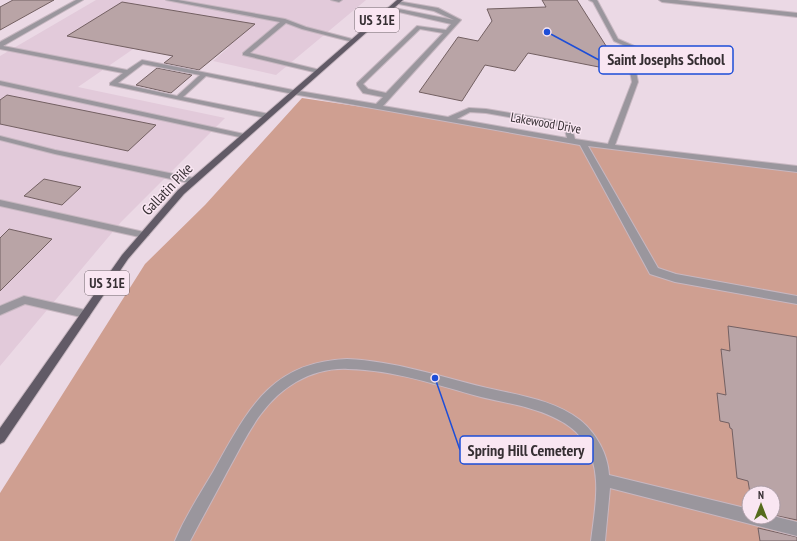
<svg xmlns="http://www.w3.org/2000/svg" width="797" height="541" viewBox="0 0 797 541" font-family="'PT Sans Narrow',sans-serif">
<style>
.built{fill:#e2cada}
.green{fill:#cf9f91;fill-rule:evenodd}
.building{fill:#b9a4a6;stroke:#736062}
.lines{fill:none;stroke-linecap:round;stroke-linejoin:round}
.minor-casing{stroke:#c7b7c1;stroke-width:2}
.major-casing{stroke:#c7b7c1;stroke-width:2}
.minor{fill:#9a969d;fill-rule:evenodd}
.major{fill:#615a66;fill-rule:evenodd}
.labels{text-anchor:middle;dominant-baseline:central;stroke-width:3;stroke-linejoin:round;paint-order:stroke}
.far-street-label{font-size:13px;fill:#362f33;stroke:#f9e6f2}
.shield{fill:#f9e6f2;stroke:#70666c;stroke-width:1}
.shield-label{font-size:14px;font-weight:bold;fill:#362f33}
.street-label{font-size:15px;fill:#362f33;stroke:#f9e6f2}
.leader{fill:none;stroke:#1d4ed8;stroke-width:1.5}
.callout-dot{fill:#1d4ed8;stroke:#f9e6f2;stroke-width:1.5}
.callout{fill:#f9e6f2;stroke:#1d4ed8;stroke-width:1.5}
.callout-label{font-size:16px;text-anchor:middle;font-weight:bold;fill:#362f33}
</style>
<rect width="100%" height="100%" fill="#ebd9e5"/>
<path class="built" d="M96 0H366L276 75 213 61 229 47 155 34 78 87 225 118 121 222 0 366V56Z"/>
<path class="green" d="M302 98 797 172V541H0V493L145 264 205 205ZM749 493H773V517H749Z"/>
<path class="building" d="M13 0H54L0 30V7Z
M542 0H577L608 49 621 51 614 70 528 53 515 71 485 65 462 101 419 92 458 37 478 41 492 21 487 9 546 7Z
M122 2 255 24 199 70 164 63 173 56 67 36Z
M157 68 192 75 171 93 136 85Z
M7 95 156 125 128 151 0 124V100Z
M44 179 81 187 62 205 24 196Z
M9 229 52 239 0 291V238Z
M728 326 797 337V520L773 515V493H750L748 481 737 478 732 429 730 428 729 423 720 421 717 393 726 395 721 349 730 351Z
M758 528 797 537V541H760Z"/>
<g class="lines">
<defs>
<path id="minor" d="M76 0H83L3 46 127 70 142 60 293 90 376 104 383 97 363 93 357 85V83L417 26 446 30 451 24 386 9 389 7 454 20 434 11 394 3 397 1 438 8 461 20 383 106 448 117 469 108 486 109 570 123 575 139 608 144 632 82 629 66 634 50 614 41 593 2 589 0H597L618 39 641 49 635 66 638 82 615 145 797 166V172L588 146 658 268 676 274 797 296V304L675 282 650 274 580 145 293 94 206 76 183 97 269 114V118H266L110 85V83L123 73 0 49V42ZM420 29 443 33 386 93 368 89 363 84ZM143 64 200 75 177 96 118 83ZM470 112 486 113 564 127 567 138 457 119Z
M166 0H178L285 19 306 27 356 40 353 42 302 29 286 23 250 53 320 70 321 71 318 73 243 55V53L280 22Z
M331 0H342L339 2Z
M659 0H677L797 13V17L662 2Z
M0 81 244 134 248 136 244 138 0 85Z
M0 136 55 150 194 178 198 181 194 184 55 154 0 140Z
M0 200 144 232 149 235 144 238 0 206Z
M24 296 85 310 89 311 90 314 89 317 85 318 25 304 0 315V306Z
M347 359C394 361 438 376 483 387 515 395 553 399 580 420 596 433 608 454 609 475L749 509V517H773V516L797 522V536L610 488 605 541H591C595 507 604 469 582 439 575 429 564 422 553 417 530 406 505 403 481 397 437 385 394 370 348 369 330 368 312 373 296 382 261 402 246 438 227 472 215 495 202 518 190 541H175C185 517 200 494 213 472 247 412 269 362 347 359Z"/>
<path id="major" d="M397 0H403L184 194 128 259 4 442 0 444V428L122 255 178 190Z"/>
</defs>
<use href="#minor" class="minor-casing"/>
<use href="#major" class="major-casing"/>
<use href="#minor" class="minor"/>
<use href="#major" class="major"/>
</g>
<g class="labels">
<g class="far-street-label">
<text transform="translate(546 123) rotate(10)">Lakewood Drive</text>
</g>
<g class="shield">
<rect x="355" y="8" width="44" height="24" rx="3"/>
<rect x="85" y="271" width="44" height="24" rx="3"/>
</g>
<g class="shield-label">
<text x="377" y="20">US 31E</text>
<text x="107" y="283">US 31E</text>
</g>
<g class="street-label">
<text transform="translate(167 189) rotate(-46)">Gallatin Pike</text>
</g>
</g>
<path class="leader" d="M547 32L599 60M435 378L460 450"/>
<g class="callout-dot">
<circle cx="547" cy="32" r="4"/>
<circle cx="435" cy="378" r="4"/>
</g>
<g class="callout">
<rect x="599" y="46" width="134" height="28" rx="4"/>
<rect x="460" y="436" width="133" height="28" rx="4"/>
</g>
<g class="callout-label">
<text x="666" y="65">Saint Josephs School</text>
<text x="526" y="456">Spring Hill Cemetery</text>
</g>
<g transform="translate(761 505)"><circle r="19" fill="#f9e6f2" stroke="#ab9da6"/>
<path d="M0-3L7 15L0 10L-7 15Z" fill="#556c1c"/>
<text y="-6" font-size="11" font-weight="bold" text-anchor="middle" fill="#362f33">N</text>
</g>
</svg>
